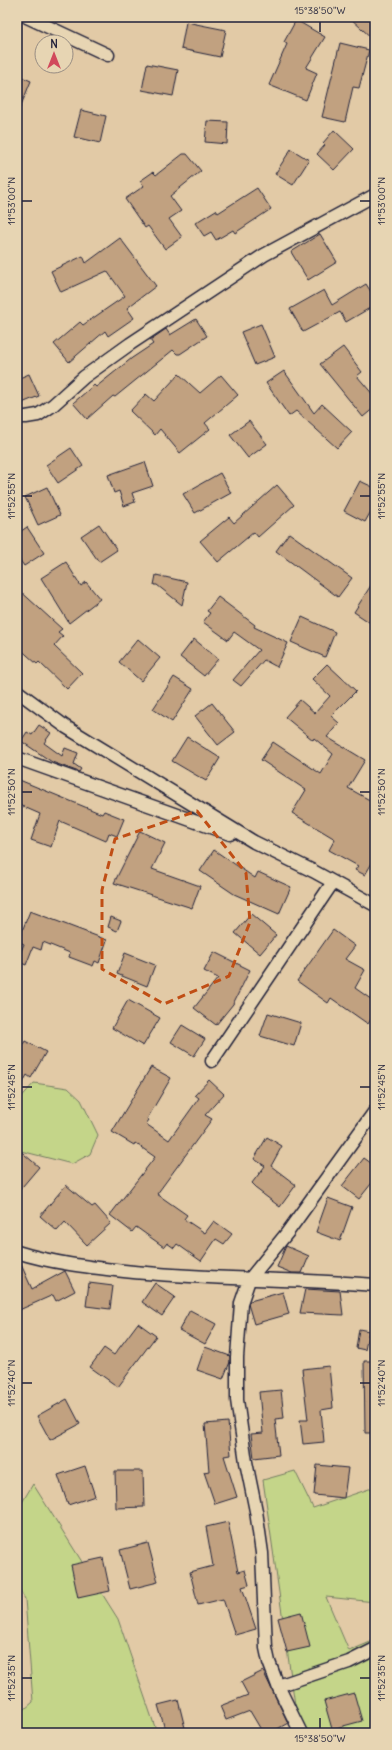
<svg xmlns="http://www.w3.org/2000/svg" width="392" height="1750" viewBox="0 0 392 1750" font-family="Delius,sans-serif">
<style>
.green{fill:#c4d589;stroke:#737c62}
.building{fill:#c1a180;stroke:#22223b}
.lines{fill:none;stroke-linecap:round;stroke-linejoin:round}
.minor-casing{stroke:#22223b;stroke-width:15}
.minor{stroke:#e7d5b3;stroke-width:12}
.marked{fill:none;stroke:#c04e15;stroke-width:3;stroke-dasharray:8 5;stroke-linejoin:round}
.ticks{fill:none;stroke:#22223b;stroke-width:1.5}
.neatline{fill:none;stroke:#22223b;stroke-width:1.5}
.ticks-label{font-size:10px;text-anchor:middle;fill:#22223b}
</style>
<rect width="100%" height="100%" fill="#e2caa6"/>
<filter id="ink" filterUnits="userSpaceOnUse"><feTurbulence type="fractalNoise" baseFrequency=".025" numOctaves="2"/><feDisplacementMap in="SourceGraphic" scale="8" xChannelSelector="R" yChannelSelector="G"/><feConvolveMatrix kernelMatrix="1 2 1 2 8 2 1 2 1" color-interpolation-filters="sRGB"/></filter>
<g filter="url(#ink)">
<path class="green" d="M34 1083 68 1088 81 1100 98 1135 90 1154 72 1164 17 1150V1102Z
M295 1471 313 1508 375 1487V1602L326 1597 349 1651 375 1640V1733H299L263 1480Z
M33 1484 118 1619 157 1733H17V1716L33 1702 25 1599 17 1585V1511Z"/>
<path class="building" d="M349 17H375V41Z
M296 20 325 37 306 68 317 73 306 100 269 85 287 44 284 42Z
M186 22 226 30 220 57 181 49Z
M340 43 369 50 359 88 353 87 345 122 322 117Z
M147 64 178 70 173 96 142 90Z
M17 75 31 81 17 115Z
M81 110 106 116 100 143 74 137Z
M207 121 228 122 227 144 205 142Z
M334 130 354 149 334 170 317 154 325 145 323 143Z
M291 149 309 160 293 185 275 174Z
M183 154H187L201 171 170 196 181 211 169 219 182 237 165 249 148 226 145 228 125 199 144 186 140 181 153 172 156 175Z
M257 188 271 209 235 233 233 230 216 240 211 232 204 236 195 223 216 210 218 213Z
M320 234 337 262 308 280 291 252Z
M120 238 156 286 127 308 134 318 108 336 105 331 69 362 54 344 80 322 83 325 125 296 107 271 61 292 51 271 83 256 86 263Z
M366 284 375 298V305L346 322 340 312 303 332 290 309 324 290 332 305Z
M196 319 207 336 180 354H177L173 350 115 397 113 396 87 419 73 403 94 385 96 387 132 358 153 344 150 340 166 329 170 335Z
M261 324 275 357 255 365 241 332Z
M343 347 362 372 357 376 375 397V407L363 417 320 364Z
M284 371 314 413 322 404 352 432 337 448 296 411 289 416 266 383Z
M29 374 39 396 22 403 17 391V379Z
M179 374 200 393 221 375 238 395 205 423 210 429 180 453 160 429 155 435 130 411 146 394 154 401Z
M249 421 267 444 248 458 230 435Z
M71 448 83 466 58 483 46 465Z
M145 462 153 486 132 493 135 502 124 506 119 491 114 493 108 475Z
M220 473 231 493 195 513 183 494Z
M360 481 375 488V504L365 522 344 511Z
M277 485 294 505 258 537 254 532 218 562 200 541 229 517 234 523Z
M47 487 60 515 38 525 25 497Z
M99 524 117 550 99 562 81 536Z
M27 527 44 553 24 566 17 556V534Z
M289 533 352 578 338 597 276 551Z
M66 562 81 586 86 582 100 599 69 623 41 578Z
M156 575 187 582 182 605 157 585H154Z
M375 579V626L354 612Z
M17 588 62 629 58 632 63 636 54 646 82 673 67 689 39 662 37 664 17 646Z
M218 597 255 625 254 627 288 643 277 667 264 660 241 686 233 680 259 650 234 632 228 640 203 622 210 613 207 611Z
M302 617 335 632 325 657 291 642Z
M138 639 160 658 141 681 119 662Z
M194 639 218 659 204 676 180 657Z
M327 664 356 691 331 716 339 723 327 737 365 760 348 788 375 803V865L372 863 365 875 355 870 358 866 329 850 335 839 292 813 306 790 261 760 273 742 321 774 333 754 314 738 313 740 285 717 300 700 315 713 330 696 312 679Z
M174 677 193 689 172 722 153 709Z
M212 703 235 732 218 745 195 716Z
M39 725 51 733 44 743 62 756 65 748 78 753 74 764 81 769 79 772 52 762 21 741 27 732 32 735Z
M187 737 220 758 206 781 172 761Z
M17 779 102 814 104 811 124 819 117 836 109 833 106 841 60 821 51 847 31 840 40 814 17 804Z
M140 831 165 843 152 869 200 886 192 908 114 883Z
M214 850 255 878 258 872 291 887 279 914 234 894 200 871Z
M30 911 107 940 99 963 95 961 93 966 69 957 70 953 43 942 41 950 33 947 26 965 17 961 24 944 18 941Z
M251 914 276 935 260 954 235 933Z
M111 917 121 921 117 931 108 927Z
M333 930 355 946 345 959 365 970 355 988 375 1002V1013L368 1024 331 998 328 1003 297 981Z
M214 952 250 970 233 1004 216 1025 194 1008 218 978 204 971Z
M125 953 155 965 147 986 117 974Z
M128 1000 160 1018 143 1046 112 1028Z
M268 1013 301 1023 294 1046 260 1036Z
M182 1025 205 1039 194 1056 171 1042Z
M25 1041 46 1052 31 1078 27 1075 17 1093V1055Z
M151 1067 171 1078 147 1119 149 1120 146 1124 169 1140 199 1098 195 1095 209 1080 224 1094 205 1115 212 1119 157 1194 187 1215 184 1219 205 1233 214 1221 232 1234 224 1244 216 1239 201 1261 177 1244 174 1248 167 1243 164 1247 136 1227 132 1232 110 1215 155 1157 135 1143 134 1145 112 1132Z
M267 1137 282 1146 271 1166 296 1185 280 1207 255 1188 256 1187 252 1183 265 1166 254 1159Z
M17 1148 39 1167 17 1193Z
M364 1158 375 1166V1179L359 1199 342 1186Z
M66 1185 92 1207 95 1205 111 1223 87 1245 65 1222 57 1231 40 1216Z
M328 1198 352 1207 340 1241 316 1232Z
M286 1246 309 1256 302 1273H292L277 1267Z
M17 1260H19L32 1289 65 1271 75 1291 56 1301 53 1295 17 1311Z
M89 1283 113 1286 110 1309 86 1306Z
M155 1283 175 1297 162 1316 142 1302Z
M305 1289 340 1291 343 1315 300 1313Z
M283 1292 289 1314 254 1324 248 1304 250 1301Z
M190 1310 216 1324 205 1344 179 1330Z
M138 1323 156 1336 118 1387 90 1367 104 1348 114 1355Z
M359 1329 369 1331 365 1350 356 1348Z
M205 1347 230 1356V1362L223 1379 197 1370Z
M364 1361H375V1433H365Z
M329 1366 333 1408 321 1410 324 1442 303 1444 300 1420H308L302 1369Z
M281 1390 284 1418 275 1419 279 1455 254 1458 251 1434 263 1433 259 1392Z
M67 1399 80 1424 50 1440 37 1416Z
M228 1422 231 1455 224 1456 237 1497 215 1504 204 1472 209 1471 205 1424Z
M317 1465 348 1468 344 1498 314 1495Z
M85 1466 95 1496 68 1505 58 1475Z
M115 1471H143L144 1507 116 1508Z
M228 1522 238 1572 245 1570 249 1585 242 1587 256 1629 235 1635 223 1599 198 1605 190 1572 213 1566 206 1527Z
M148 1543 158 1582 130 1589 120 1550Z
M103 1558 110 1591 78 1598 71 1565Z
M301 1612 310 1647 287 1652 278 1618Z
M263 1671 288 1723 270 1733H263L250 1711 226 1720 220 1706 248 1695 241 1682Z
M354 1693 362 1721 332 1729 324 1701Z
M178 1700 185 1728 166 1733 158 1705Z"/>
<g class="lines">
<defs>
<path id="minor" d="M27 17 108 55
M17 417H26L38 415 53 405 84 377 130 344 264 255 375 195
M17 691 66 727 254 842 313 871 375 905
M17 758 230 834
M212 1061 333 882
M17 1252C52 1263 88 1267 124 1271 208 1280 291 1278 375 1285
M278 1686 349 1662 375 1649
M301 1733 278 1686 269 1662 266 1648 262 1553 256 1511 246 1462 237 1400V1357L241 1303 249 1280 287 1233 375 1111"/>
</defs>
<use href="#minor" class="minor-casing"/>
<use href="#minor" class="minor"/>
</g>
</g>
<path class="marked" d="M197 811 246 873 250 922 229 976 164 1004 102 969V890L115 839Z"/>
<path class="ticks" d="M320 22V32M22 201H32M360 201H370M22 496H32M360 496H370M22 792H32M360 792H370M22 1087H32M360 1087H370M22 1383H32M360 1383H370M22 1678H32M360 1678H370M320 1718V1728"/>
<rect width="392" height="1750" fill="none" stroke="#e7d5b3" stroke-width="44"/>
<g transform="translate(54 54)"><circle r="19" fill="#e7d5b3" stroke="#988d83"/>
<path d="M0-3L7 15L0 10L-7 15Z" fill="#d1495b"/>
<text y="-6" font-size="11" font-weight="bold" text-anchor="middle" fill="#22223b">N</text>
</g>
<rect x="22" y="22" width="348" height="1706" class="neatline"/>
<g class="ticks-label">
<text x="320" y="14">15°38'50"W</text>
<text transform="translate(11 201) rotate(-90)" y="4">11°53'00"N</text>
<text transform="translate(381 201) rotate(-90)" y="4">11°53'00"N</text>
<text transform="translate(11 496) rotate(-90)" y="4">11°52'55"N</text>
<text transform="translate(381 496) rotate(-90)" y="4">11°52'55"N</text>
<text transform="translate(11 792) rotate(-90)" y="4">11°52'50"N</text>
<text transform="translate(381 792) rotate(-90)" y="4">11°52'50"N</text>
<text transform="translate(11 1087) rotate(-90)" y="4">11°52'45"N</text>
<text transform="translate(381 1087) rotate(-90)" y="4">11°52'45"N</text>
<text transform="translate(11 1383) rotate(-90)" y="4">11°52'40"N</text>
<text transform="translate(381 1383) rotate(-90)" y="4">11°52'40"N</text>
<text transform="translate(11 1678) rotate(-90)" y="4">11°52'35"N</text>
<text transform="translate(381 1678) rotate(-90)" y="4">11°52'35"N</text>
<text x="320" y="1742">15°38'50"W</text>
</g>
</svg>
